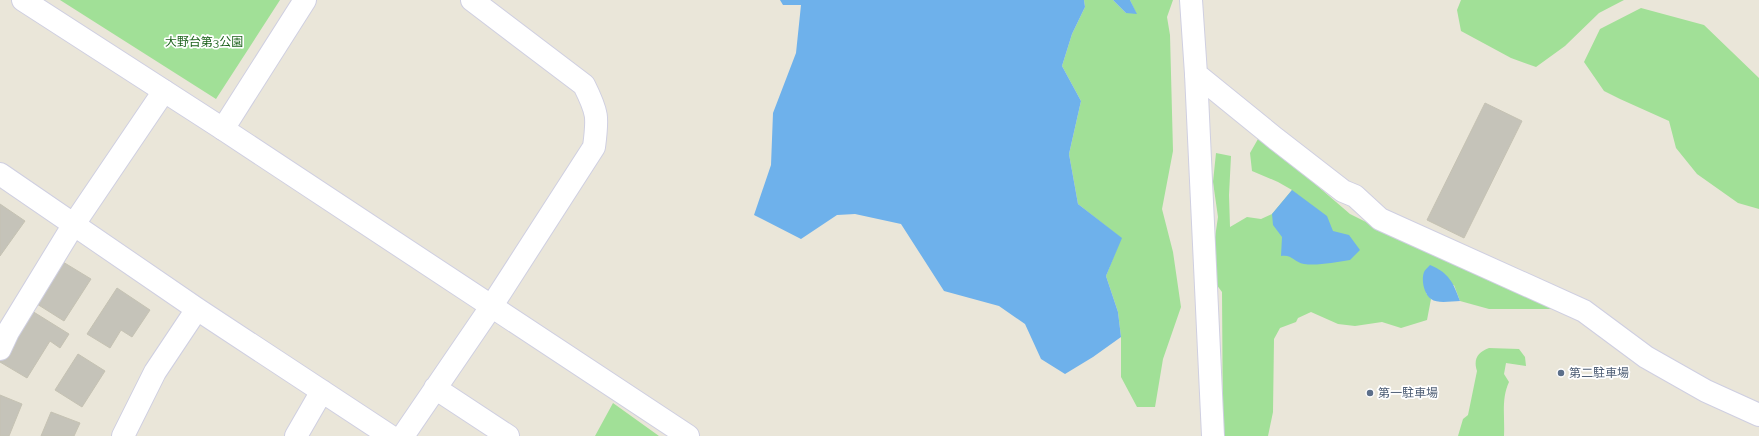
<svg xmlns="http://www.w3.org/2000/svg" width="1759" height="436" viewBox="0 0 1759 436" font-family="Raleway,'Noto Sans JP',sans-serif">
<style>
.green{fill:#a1e097}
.water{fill:#6eb1eb}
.building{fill:#c5c3b9;stroke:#c5c2b3}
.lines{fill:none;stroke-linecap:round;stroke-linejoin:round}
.minor-casing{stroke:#cfcfe1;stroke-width:24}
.tertiary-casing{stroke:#cfcfe1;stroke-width:24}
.minor{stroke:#fff;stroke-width:22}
.tertiary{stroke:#fff;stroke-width:22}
.service-dot{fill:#5c6f8a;stroke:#fff;stroke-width:1.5}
.labels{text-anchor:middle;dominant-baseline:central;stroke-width:3.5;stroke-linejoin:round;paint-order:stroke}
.park-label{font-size:12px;fill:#1c621b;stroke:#fff}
.service-label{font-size:12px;fill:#4e5e75;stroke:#fff;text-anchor:start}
</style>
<rect width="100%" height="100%" fill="#eae6d9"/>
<path class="green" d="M60 0H280L216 99Z
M1084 0H1113L1126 13H1136L1130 0H1173L1167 17 1170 35 1173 151 1162 209 1173 252 1181 307 1163 359 1155 407H1137L1121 377V337L1118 312 1106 276 1121 238 1078 204 1069 154 1081 101 1062 66 1072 34 1085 7Z
M1461 0H1624L1599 13 1565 46 1536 67 1511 58 1461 31 1457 10Z
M1641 8 1704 25 1759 78V209L1738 203 1697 174 1676 148 1669 121 1620 99 1604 91 1584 62 1600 29Z
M1258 139 1279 153 1350 214 1390 234 1524 291 1553 309H1489L1460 301 1454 285 1426 293 1431 299 1427 320 1401 328 1382 322 1355 326 1338 324 1311 312 1298 318 1296 322 1280 328 1274 339 1273 412 1268 436H1223L1222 292 1216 284 1213 251 1218 217 1213 182 1216 153 1231 156 1229 195 1230 227 1247 217 1261 219 1272 214 1292 190 1278 182 1252 171 1250 153Z
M1489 348 1519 349 1525 357 1526 366 1506 363 1504 374 1509 382C1501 399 1505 417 1504 436H1458L1463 419 1468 415 1477 371C1473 359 1478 352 1489 348Z
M613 403 659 436H595Z"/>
<path class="water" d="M780 0H1084L1085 7 1072 34 1062 66 1081 101 1069 154 1078 204 1122 238 1106 276 1118 312 1121 337 1093 357 1065 374 1041 359 1025 324 999 306 944 291 901 224 855 214 837 215 801 239 754 215 771 165 773 113 796 53 801 5H783Z
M1113 0H1130L1137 14 1126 13Z
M1292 190 1327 216 1333 231 1349 235 1360 250 1350 260C1335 262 1318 266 1304 264 1294 262 1292 254 1281 256L1282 237 1273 225 1272 214Z
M1430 265C1449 273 1453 282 1460 301 1451 301 1438 304 1431 299 1424 294 1421 280 1424 272 1425 270 1428 267 1430 265Z"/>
<path class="building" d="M1485 103 1522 121 1464 238 1427 220Z
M0 204 25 221 0 256Z
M63 262 91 279 64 321 37 304Z
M117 288 150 310 132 337 121 330 110 348 87 334Z
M32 311 69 334 60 348 50 341 27 378 0 362Z
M78 354 105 371 82 407 55 390Z
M0 395 22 404 9 436H0Z
M51 412 80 423 74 436H41Z"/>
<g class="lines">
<defs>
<path id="minor" d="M1191 0 1196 74 1276 139 1343 191 1355 196 1380 219 1584 311 1646 357 1706 391 1759 415
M223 129 305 0
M0 174 197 309 390 436
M0 349 8 332 74 224 164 91
M435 388 508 436
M123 436 155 372 197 309
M296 436 322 391
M403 436 491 307 594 147C598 117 598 113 584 85L472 0"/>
<path id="tertiary" d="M23 0 223 129 688 436
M1196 74 1213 436"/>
</defs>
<use href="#minor" class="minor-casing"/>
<use href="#tertiary" class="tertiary-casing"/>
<use href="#minor" class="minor"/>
<use href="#tertiary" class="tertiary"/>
</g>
<g class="service-dot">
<circle cx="1561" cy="373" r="4"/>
<circle cx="1370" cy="393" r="4"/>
</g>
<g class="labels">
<g class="park-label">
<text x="204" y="42">大野台第3公園</text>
</g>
<g class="service-label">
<text x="1569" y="373">第二駐車場</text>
<text x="1378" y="393">第一駐車場</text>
</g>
</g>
</svg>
